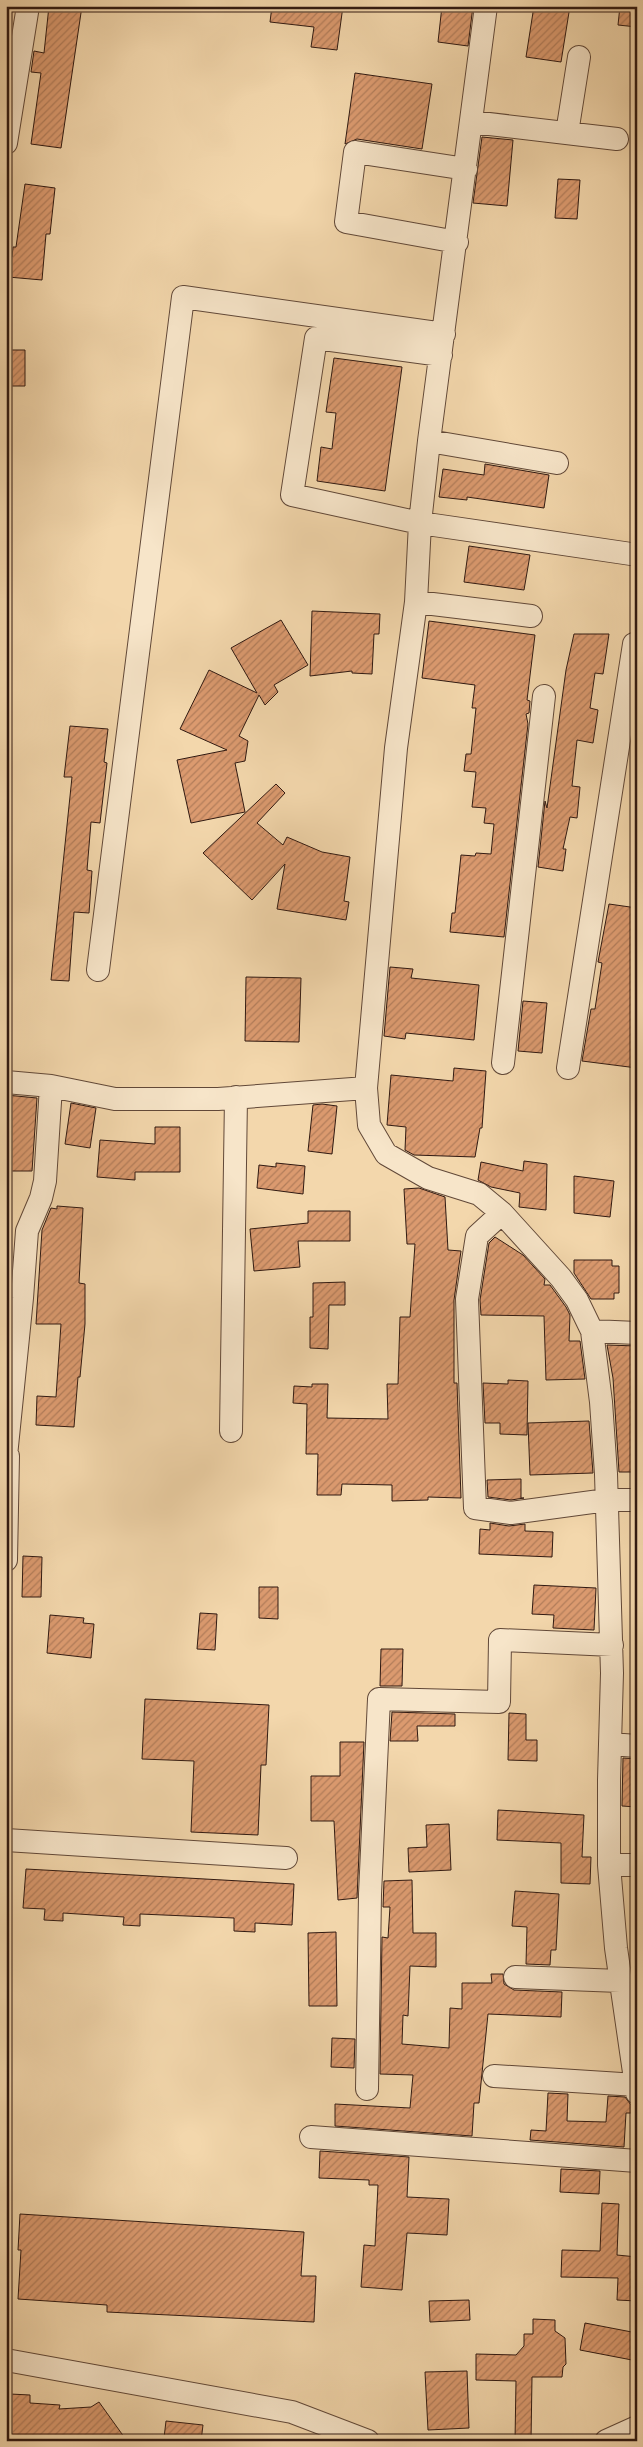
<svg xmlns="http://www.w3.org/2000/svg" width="643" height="2447" viewBox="0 0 643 2447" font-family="'IM FELL DW Pica',serif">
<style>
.building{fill:url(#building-hatch);stroke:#301911}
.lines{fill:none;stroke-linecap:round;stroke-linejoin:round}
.street-casing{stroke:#614838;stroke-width:24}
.street{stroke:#f7e5c9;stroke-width:22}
</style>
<defs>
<pattern id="building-hatch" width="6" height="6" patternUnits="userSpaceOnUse" patternTransform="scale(1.25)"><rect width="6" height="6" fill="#db9a6f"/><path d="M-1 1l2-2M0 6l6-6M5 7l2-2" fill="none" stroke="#b27d5a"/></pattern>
</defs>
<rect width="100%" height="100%" fill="#f3d7ac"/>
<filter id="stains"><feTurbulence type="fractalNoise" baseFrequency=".004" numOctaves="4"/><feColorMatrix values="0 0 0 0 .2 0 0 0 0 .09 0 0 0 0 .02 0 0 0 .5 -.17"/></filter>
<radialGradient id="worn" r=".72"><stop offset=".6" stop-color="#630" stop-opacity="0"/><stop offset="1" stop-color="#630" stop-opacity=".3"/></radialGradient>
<path class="building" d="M49 6H82L61 148 31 144 41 73 31 72 34 51 44 53Z
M272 6H343L337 50 311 47 314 27 270 22Z
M442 6H473L468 46 438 42Z
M534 6H570L561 62 526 57Z
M620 6H637V27L618 25Z
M355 73 432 84 422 149 357 139 345 144Z
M482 137 513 140 507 206 473 203Z
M558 179 580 180 577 219 555 218Z
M25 184 55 188 50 234H46L42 280 8 277 9 257H12L13 247H16Z
M6 350H25V386H6Z
M334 358 402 367 385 491 317 481 321 447 332 449 336 413 326 412Z
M485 464 549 475 544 508 467 497V500L439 497 443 469 484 475Z
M469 546 530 555 524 590 464 582Z
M312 611 380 614 379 634H374L372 674 352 673V671L310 676Z
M281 620 308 665 274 685 278 692 265 705 259 695 239 736 248 741 245 761 235 763 245 812 191 823 177 760 227 750 180 729 209 670 257 693 231 648Z
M429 621 535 635 527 700 530 701 529 713 526 714 528 724 504 937 450 932 452 913H455L461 855 475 856 476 853 491 854 494 824 484 823 486 808 472 807 476 772 464 771 466 754H471L476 708H472L475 685 422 678Z
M574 634H609L603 674 595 673 590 708 598 710 593 743 577 740 572 786 580 787 577 818 570 817 563 849H566L563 871 538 867 545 801 547 808 566 670Z
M70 726 108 729 104 762 107 763 100 823 91 822 87 870 92 871 89 913 74 912 69 981 51 980 72 777H64Z
M276 784 285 793 257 823 283 845 287 837 322 852 350 857 344 901 349 902 346 920 277 909 285 864 252 900 203 853Z
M609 904 637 908V1068L582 1061 591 1009H595L602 963 598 962Z
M390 967 413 969 411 978 479 985 474 1040 406 1033 405 1039 384 1036Z
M246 977 301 978 299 1042 245 1041Z
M523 1001 547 1003 542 1053 518 1051Z
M454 1068 486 1071 482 1128H480L475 1157 414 1155 405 1150 406 1127 387 1125 391 1075 453 1081Z
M6 1095 37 1098 32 1171H6Z
M71 1103 96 1108 90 1148 65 1144Z
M322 1104 337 1106 332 1154 308 1151 313 1105Z
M155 1127H180V1172H135V1180L97 1177 100 1140 155 1144Z
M524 1161 547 1164 546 1210 519 1207 520 1193 491 1187 478 1180 481 1162 523 1171Z
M276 1163 305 1166 303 1194 257 1188 259 1165 276 1167Z
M574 1176 614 1181 610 1217 574 1213Z
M419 1188 445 1197 448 1250 461 1251 454 1300V1383H457L461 1498 428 1497V1500L392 1501V1485L342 1484 341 1495H317L318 1454H306L307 1404 293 1403 294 1386 312 1387V1384H328L327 1418 388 1419 387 1384H398L400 1317H410L415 1244H407L404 1189Z
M57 1206 83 1208 79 1283 85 1284V1324L80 1377H78L74 1427 36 1425 37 1396 56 1397 61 1324H36L42 1230 51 1208 57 1209Z
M308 1211H350V1241H298L300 1267 254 1271 250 1229 308 1223Z
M495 1237 523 1255 545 1279 544 1285H550L566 1307 570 1315 569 1341H580L585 1379 546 1380 544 1316 481 1315 480 1300 489 1243Z
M574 1260H612V1266H619V1293H614V1299H591L574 1273Z
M345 1282V1305H329L328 1349 310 1348V1317H313V1283Z
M607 1345 637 1346V1472H619L613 1378Z
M508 1380 528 1381 527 1435 500 1434V1423H485L483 1383 508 1384Z
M589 1421 593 1473 530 1475 528 1423Z
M521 1479V1498H524L511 1500 488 1497 487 1480Z
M490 1523 509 1526 525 1524V1531L553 1532 552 1557 479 1554 480 1529 490 1530Z
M23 1556 42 1557 41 1597H22Z
M534 1585 596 1588 594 1630 553 1628 554 1615 532 1614Z
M259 1587H278V1619L259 1618Z
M200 1613 217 1614 215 1650 197 1649Z
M50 1615 84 1618 83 1623 94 1624 91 1658 47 1653Z
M381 1649H403L402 1686H380Z
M145 1699 269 1705 266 1765H261L258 1835 191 1832 194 1761 142 1759Z
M392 1712 455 1714V1726H417L418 1741H390Z
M509 1713 526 1714V1740H537V1761L508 1760Z
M340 1742H364L357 1898 338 1900 334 1821H311V1776H340Z
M623 1758 637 1759V1807L622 1806Z
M498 1810 584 1815 582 1857H591L590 1884 561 1883V1843L497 1840Z
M449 1824 451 1870 409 1872 408 1848 427 1847 426 1825Z
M26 1869 294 1884 292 1925 255 1923V1932L234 1931V1918L140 1914V1926L123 1925 124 1917 63 1913V1921L44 1920 45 1909 23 1908Z
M412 1880 413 1933H436V1967L410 1966 408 2016 403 2015 402 2044 449 2048 450 2008 462 2009V1983H492L491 1974H503L504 1984 514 1990 562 1992 561 2017 488 2014 479 2103H474L472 2136 335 2126V2104L410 2108 413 2075 380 2074 382 1937 388 1938 390 1907H383L384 1881Z
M515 1891 559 1894 556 1950H551L550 1965 526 1964 527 1927 512 1926Z
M336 1932 337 2006H309L308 1933Z
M332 2038 355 2039 354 2068 331 2067Z
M548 2093 568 2094 567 2121 606 2122 608 2096 625 2097 631 2105V2113H626L624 2147 530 2140 531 2130 546 2131Z
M320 2151 409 2157 407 2197 449 2199 447 2235 407 2233 402 2290 361 2287 364 2245 375 2246 378 2185H369V2180L319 2178Z
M561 2169 600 2171 599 2194 560 2192Z
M602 2203 619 2204 617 2255 637 2257V2301L617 2300 618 2278 561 2277 562 2250 600 2251Z
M20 2214 304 2232 301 2276H316L314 2322 107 2312V2305L18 2299 21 2250H18Z
M469 2300 470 2320 430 2322 429 2301Z
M533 2319 555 2320V2331L565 2338 566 2364 563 2367 562 2377H532L531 2441H515L516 2381 476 2380V2354L516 2355 524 2346V2334H533Z
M585 2323 637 2333 632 2360 580 2350Z
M467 2371 469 2428 428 2430 425 2372Z
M10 2394 30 2395V2403L60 2405 59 2409 91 2407 99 2402 127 2441H6V2405H9Z
M166 2421 203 2425 201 2441 164 2438Z"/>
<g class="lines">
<defs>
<path id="street" d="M486 6 429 441 420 523 416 602 396 748 366 1088 369 1125 386 1154 428 1178 479 1194 502 1213 561 1278 577 1300 592 1331 601 1402 606 1474 612 1673 609 1780V1865L616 1948 637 2093
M472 122 617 139
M567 133 579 57
M6 143 28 6
M457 242 346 222 355 152 466 169
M441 355 316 338 292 495 420 523 631 554
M429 441 557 463
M416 602 531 616
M98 970 183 297 444 334
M503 1063 544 696
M568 1068 634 644
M6 1082 51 1086 45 1181 41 1198 27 1231 22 1298 6 1456
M51 1086 115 1099H218L366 1088
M502 1213 477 1236 467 1299 475 1508 511 1513 607 1500H637
M592 1331 637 1333
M231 1431 236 1097
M6 1560 8 1456
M610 1744 637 1746
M6 1840 286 1858
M609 1865H637
M515 1977 620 1981
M494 2076 637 2085
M367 2089 370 1894 379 1699 499 1702 500 1640 612 1645
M311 2137 637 2161
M6 2360 292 2412 368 2441
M606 2441 637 2427"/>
</defs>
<use href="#street" class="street-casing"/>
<use href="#street" class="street"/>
</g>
<rect width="643" height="2447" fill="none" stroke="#f3d7ac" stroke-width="25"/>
<rect x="8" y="8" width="628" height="2432" fill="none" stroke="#301911" stroke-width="2.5"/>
<rect x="12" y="12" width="618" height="2422" fill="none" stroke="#301911"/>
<rect width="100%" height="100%" filter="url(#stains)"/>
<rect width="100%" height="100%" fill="url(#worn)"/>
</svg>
